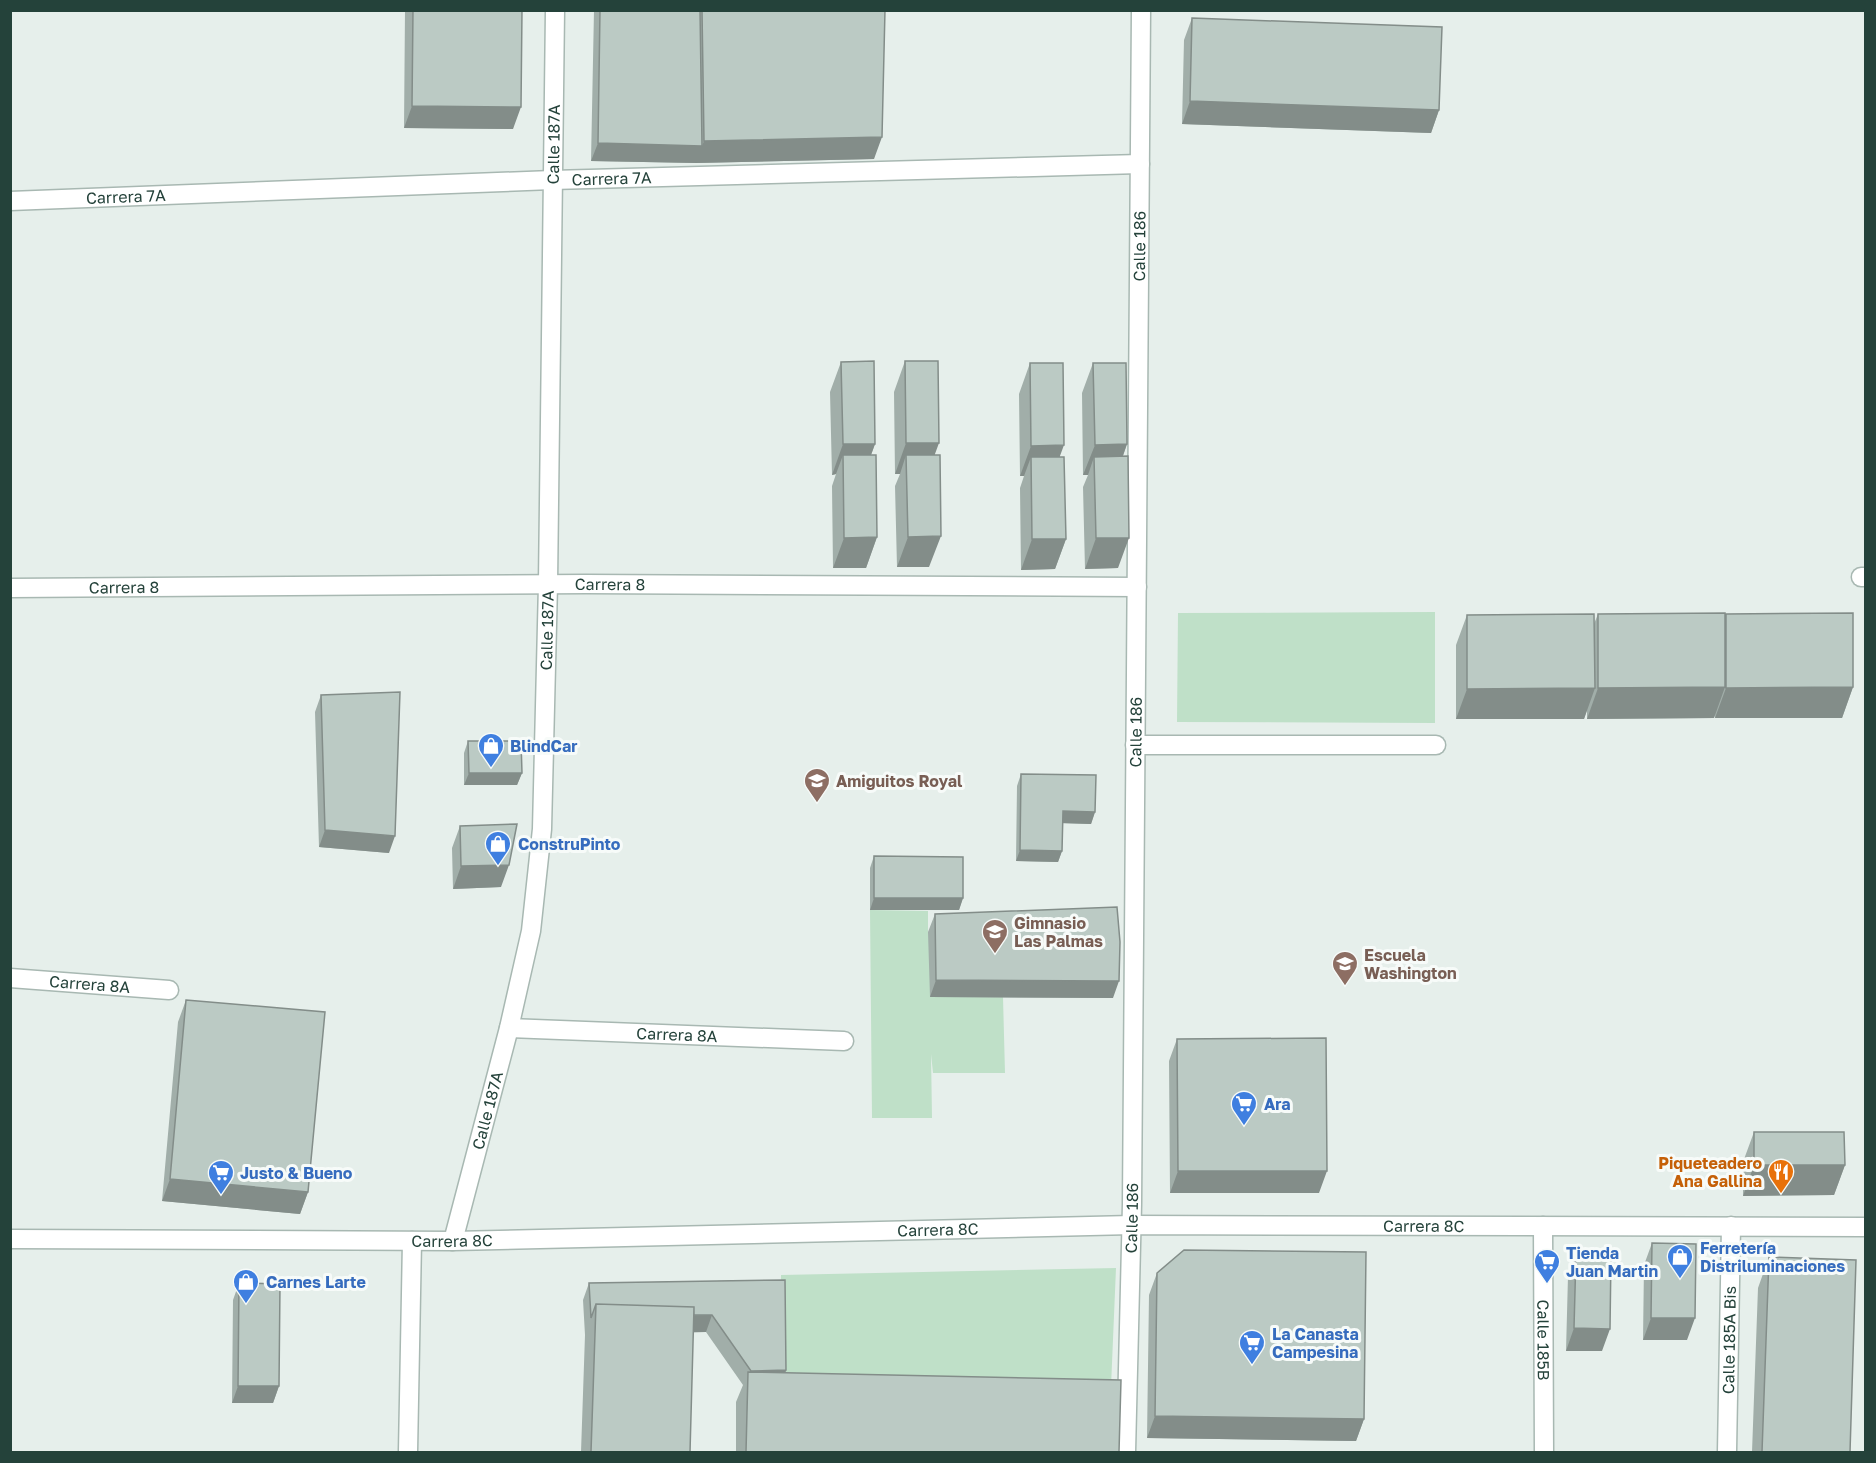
<svg xmlns="http://www.w3.org/2000/svg" width="1876" height="1463" viewBox="0 0 1876 1463" font-family="'Golos Text',sans-serif">
<style>
.green{fill:#bfe0c8}
.lines{fill:none;stroke-linecap:round;stroke-linejoin:round}
.minor-casing{stroke:#a8b8b2;stroke-width:21}
.minor{stroke:#fff;stroke-width:18}
.wall{fill:#a1aea9}
.shaded-wall{fill:#838d89}
.building{fill:#bbcac4;stroke:#838d89;stroke-width:1.5}
.labels{text-anchor:middle;dominant-baseline:central;stroke-width:6;stroke-linejoin:round;paint-order:stroke}
.street-label{font-size:16px;fill:#24423a;stroke:#f7fbf9}
.shop-label{font-size:16px;font-weight:bold;fill:#366cbe;stroke:#f7fbf9;text-anchor:start}
.education-label{font-size:16px;font-weight:bold;fill:#785e54;stroke:#f7fbf9;text-anchor:start}
.food-label{font-size:16px;font-weight:bold;fill:#c56008;stroke:#f7fbf9;text-anchor:end}
</style>
<rect width="100%" height="100%" fill="#e6efeb"/>
<path class="green" d="M1435 612V723L1177 722 1178 613Z
M870 910 928 911V932L1003 997 1005 1073H933L931 1054 932 1118H872Z
M1116 1268 1110 1411 779 1403 781 1275Z"/>
<g class="lines">
<defs>
<g id="minor">
<path id="s1" d="M10 201 552 180 1140 164"/>
<path d="M1861 577H1866"/>
<path id="s2" d="M10 588 586 584 1137 587"/>
<path d="M1135 745H1436"/>
<path id="s3" d="M10 978 169 990"/>
<path id="s4" d="M509 1028 844 1041"/>
<path id="s5" d="M1543 1226 1544 1452"/>
<path id="s6" d="M10 1239 453 1241 1132 1225 1866 1227"/>
<path id="s7" d="M453 1241 509 1028 531 931 542 829 548 584 555 10"/>
<path d="M408 1452 412 1241"/>
<path id="s8" d="M1126 1452 1132 1204 1141 10"/>
<path id="s9" d="M1727 1452 1731 1226"/>
</g>
</defs>
<use href="#minor" class="minor-casing"/>
<use href="#minor" class="minor"/>
</g>
<path class="wall" d="M405 10H522L513 129 404 128Z
M594 10H885L874 159 696 163 591 161Z
M1192 18 1439 110 1431 133 1182 124 1184 40Z
M905 361 935 455 929 567H897L895 486 900 474H895L894 392Z
M841 362 875 444 871 455 877 537 866 568H833L832 486 836 474 832 475 830 392Z
M1030 363 1060 457 1066 539 1055 569 1021 570 1020 488 1024 476H1020L1019 394Z
M1093 363 1127 444 1123 456 1118 568 1085 569 1083 487 1088 475H1083L1082 393Z
M1598 614 1725 618 1726 614 1853 687 1842 718H1715V714L1714 718 1587 719V710L1584 719H1456V645L1467 615 1594 624Z
M321 695 389 853 319 847 315 712Z
M468 741 522 773 517 785H464V753Z
M1021 774 1095 812 1091 824 1062 823V851L1058 862 1016 861 1017 786Z
M460 826 501 887 453 889 452 848Z
M874 856 963 898 959 910H870V868Z
M935 914 1113 998 930 997 928 932Z
M186 1000 308 1192 300 1214 162 1201 178 1022Z
M1177 1039 1319 1193H1170L1169 1061Z
M1754 1132 1845 1165 1834 1195 1743 1196V1162Z
M1652 1243 1687 1340H1643L1644 1265Z
M1576 1254 1602 1351H1566L1568 1276Z
M1769 1257 1850 1452H1752L1758 1288Z
M1157 1273 1364 1419 1356 1441 1147 1438 1149 1295Z
M785 1280 786 1370V1373L1119 1452H736V1402L743 1385 706 1332H693L690 1452H581L585 1335 583 1300 589 1283Z
M239 1283 279 1386 273 1403H232L233 1300Z"/>
<path class="shaded-wall" d="M1190 101 1439 110 1431 133 1182 124Z
M412 106 521 107 513 129 404 128Z
M882 137 874 159 696 163 591 161 598 143 702 146 704 141Z
M906 443H939L928 473 906 455 900 474H895Z
M843 444H875L864 474 843 455 836 474 832 475Z
M1127 444 1116 475 1094 457 1088 475H1083L1095 445Z
M1064 445 1053 475 1031 457 1024 476H1020L1031 446Z
M941 536 929 567H897L908 537Z
M877 537 866 568H833L844 538Z
M1096 538H1129L1118 568 1085 569Z
M1032 539H1066L1055 569 1021 570Z
M1725 687 1714 718 1587 719 1598 688Z
M1853 687 1842 718H1715L1726 688Z
M1595 688 1584 719H1456L1467 689Z
M469 773H522L517 785H464Z
M1063 811 1095 812 1091 824 1058 823Z
M325 830 395 836 389 853 319 847Z
M1020 850 1062 851 1058 862 1016 861Z
M509 865 501 887 453 889 461 866Z
M874 898H963L959 910H870Z
M936 980 1119 981 1113 998 930 997Z
M1754 1165H1845L1834 1195 1743 1196Z
M1178 1171H1327L1319 1193H1170Z
M170 1179 308 1192 300 1214 162 1201Z
M712 1315 706 1332 595 1335V1318Z
M1651 1318H1695L1687 1340H1643Z
M1574 1328 1610 1329 1602 1351H1566Z
M786 1370 780 1388 747 1381 751 1371Z
M238 1386H279L273 1403H232Z
M1155 1416 1364 1419 1356 1441 1147 1438Z"/>
<path class="building" d="M413 10H522L521 107 412 106Z
M600 10H700L702 146 598 143Z
M702 10H885L882 137 704 141Z
M1192 18 1442 27 1439 110 1190 101Z
M874 361 875 444H843L841 362Z
M905 361H938L939 443H906Z
M1030 363H1063L1064 445 1031 446Z
M1093 363H1126L1127 444 1095 445Z
M843 455H876L877 537 844 538Z
M906 455H940L941 536 908 537Z
M1128 456 1129 538H1096L1094 457Z
M1031 457H1064L1066 539H1032Z
M1725 613V687L1598 688V614Z
M1853 613V687L1726 688V614Z
M1594 614 1595 688 1467 689V615Z
M400 692 395 836 325 830 321 695Z
M468 741H521L522 773H469Z
M1021 774 1096 775 1095 812 1063 811 1062 851 1020 850Z
M517 824 509 865 461 866 460 826Z
M874 856 963 857V898H874Z
M1117 907 1120 942 1119 981 936 980 935 914Z
M186 1000 325 1012 308 1192 170 1179Z
M1326 1038 1327 1171H1178L1177 1039Z
M1754 1132H1844L1845 1165H1754Z
M1652 1243 1696 1244 1695 1318H1651Z
M1184 1250 1366 1252 1364 1419 1155 1416 1157 1273Z
M1576 1254 1611 1256 1610 1329 1574 1328Z
M1769 1257 1856 1260 1850 1452H1762Z
M785 1280 786 1370 751 1371 712 1315H694V1307L596 1304 591 1318 589 1283Z
M239 1283 280 1284 279 1386H238Z
M596 1304 694 1307 690 1452H591Z
M748 1372 1121 1380 1119 1452H746Z"/>
<defs>
<symbol id="shop-pin" viewBox="-11 -11 22 30"><path d="M0 17L-7.5 6A9.5 9.5 0 1 1 7.5 6Z" fill="#3f7fe0" stroke="#f7fbf9"/><path d="M-5-2.5h2.3a2.7 3.5 0 0 1 5.4 0H5L5.5 6h-11ZM-1.5-2.5h3a1.5 2.3 0 0 0-3 0Z" fill="#fff"/></symbol>
<symbol id="school-pin" viewBox="-11 -11 22 30"><path d="M0 17L-7.5 6A9.5 9.5 0 1 1 7.5 6Z" fill="#8d6e63" stroke="#f7fbf9"/><path d="M0-5L7-2L0 1L-7-2ZM-4 1L0 2.5L4 1V4Q0 6-4 4Z" fill="#fff"/></symbol>
<symbol id="supermarket-pin" viewBox="-11 -11 22 30"><path d="M0 17L-7.5 6A9.5 9.5 0 1 1 7.5 6Z" fill="#3f7fe0" stroke="#f7fbf9"/><path d="M-6-5.5h2.5l.6 2H6L4.5 2H-2.5L-4.4-4H-6ZM-1.5 3.2a1.3 1.3 0 1 0 .1 0ZM3 3.2a1.3 1.3 0 1 0 .1 0Z" fill="#fff"/></symbol>
<symbol id="restaurant-pin" viewBox="-11 -11 22 30"><path d="M0 17L-7.5 6A9.5 9.5 0 1 1 7.5 6Z" fill="#e8710a" stroke="#f7fbf9"/><path d="M-5-6h1v4h1v-4h1v4h1v-4h1v5L-1.5 .5V6h-2V.5L-5-1ZM5-6V6H3V1.5H1.5Q1.5-4 5-6Z" fill="#fff"/></symbol>
</defs>
<g fill-rule="evenodd">
<use href="#shop-pin" x="476" y="731" width="30" height="40"/>
<use href="#school-pin" x="802" y="766" width="30" height="40"/>
<use href="#shop-pin" x="483" y="829" width="30" height="40"/>
<use href="#school-pin" x="980" y="917" width="30" height="40"/>
<use href="#school-pin" x="1330" y="949" width="30" height="40"/>
<use href="#supermarket-pin" x="1229" y="1089" width="30" height="40"/>
<use href="#restaurant-pin" x="1766" y="1157" width="30" height="40"/>
<use href="#supermarket-pin" x="206" y="1158" width="30" height="40"/>
<use href="#shop-pin" x="1665" y="1242" width="30" height="40"/>
<use href="#supermarket-pin" x="1532" y="1247" width="30" height="40"/>
<use href="#shop-pin" x="231" y="1267" width="30" height="40"/>
<use href="#supermarket-pin" x="1237" y="1328" width="30" height="40"/>
</g>
<g class="labels">
<g class="street-label">
<text stroke="none"><textPath href="#s7" startOffset="1107">Calle 187A</textPath></text>
<text stroke="none"><textPath href="#s1" startOffset="602">Carrera 7A</textPath></text>
<text stroke="none"><textPath href="#s1" startOffset="116">Carrera 7A</textPath></text>
<text stroke="none"><textPath href="#s8" startOffset="1206">Calle 186</textPath></text>
<text stroke="none"><textPath href="#s2" startOffset="600">Carrera 8</textPath></text>
<text stroke="none"><textPath href="#s2" startOffset="114">Carrera 8</textPath></text>
<text stroke="none"><textPath href="#s7" startOffset="621">Calle 187A</textPath></text>
<text stroke="none"><textPath href="#s8" startOffset="720">Calle 186</textPath></text>
<text stroke="none"><textPath href="#s3" startOffset="80">Carrera 8A</textPath></text>
<text stroke="none"><textPath href="#s4" startOffset="168">Carrera 8A</textPath></text>
<text stroke="none"><textPath href="#s7" startOffset="135">Calle 187A</textPath></text>
<text stroke="none"><textPath href="#s8" startOffset="234">Calle 186</textPath></text>
<text stroke="none"><textPath href="#s6" startOffset="1414">Carrera 8C</textPath></text>
<text stroke="none"><textPath href="#s6" startOffset="928">Carrera 8C</textPath></text>
<text stroke="none"><textPath href="#s6" startOffset="442">Carrera 8C</textPath></text>
<text stroke="none"><textPath href="#s5" startOffset="114">Calle 185B</textPath></text>
<text stroke="none"><textPath href="#s9" startOffset="112">Calle 185A Bis</textPath></text>
</g>
<g class="shop-label">
<text x="510" y="746">BlindCar</text>
<text x="518" y="844">ConstruPinto</text>
<text x="1264" y="1104">Ara</text>
<text x="240" y="1173">Justo &amp; Bueno</text>
<text x="1700" y="1248">Ferretería<tspan x="1700" dy="18">Distriluminaciones</tspan></text>
<text x="1566" y="1253">Tienda<tspan x="1566" dy="18">Juan Martin</tspan></text>
<text x="266" y="1282">Carnes Larte</text>
<text x="1272" y="1334">La Canasta<tspan x="1272" dy="18">Campesina</tspan></text>
</g>
<g class="education-label">
<text x="836" y="781">Amiguitos Royal</text>
<text x="1014" y="923">Gimnasio<tspan x="1014" dy="18">Las Palmas</tspan></text>
<text x="1364" y="955">Escuela<tspan x="1364" dy="18">Washington</tspan></text>
</g>
<g class="food-label">
<text x="1762" y="1163">Piqueteadero<tspan x="1762" dy="18">Ana Gallina</tspan></text>
</g>
</g>
<rect width="1876" height="1463" fill="none" stroke="#24423a" stroke-width="24"/>
</svg>
